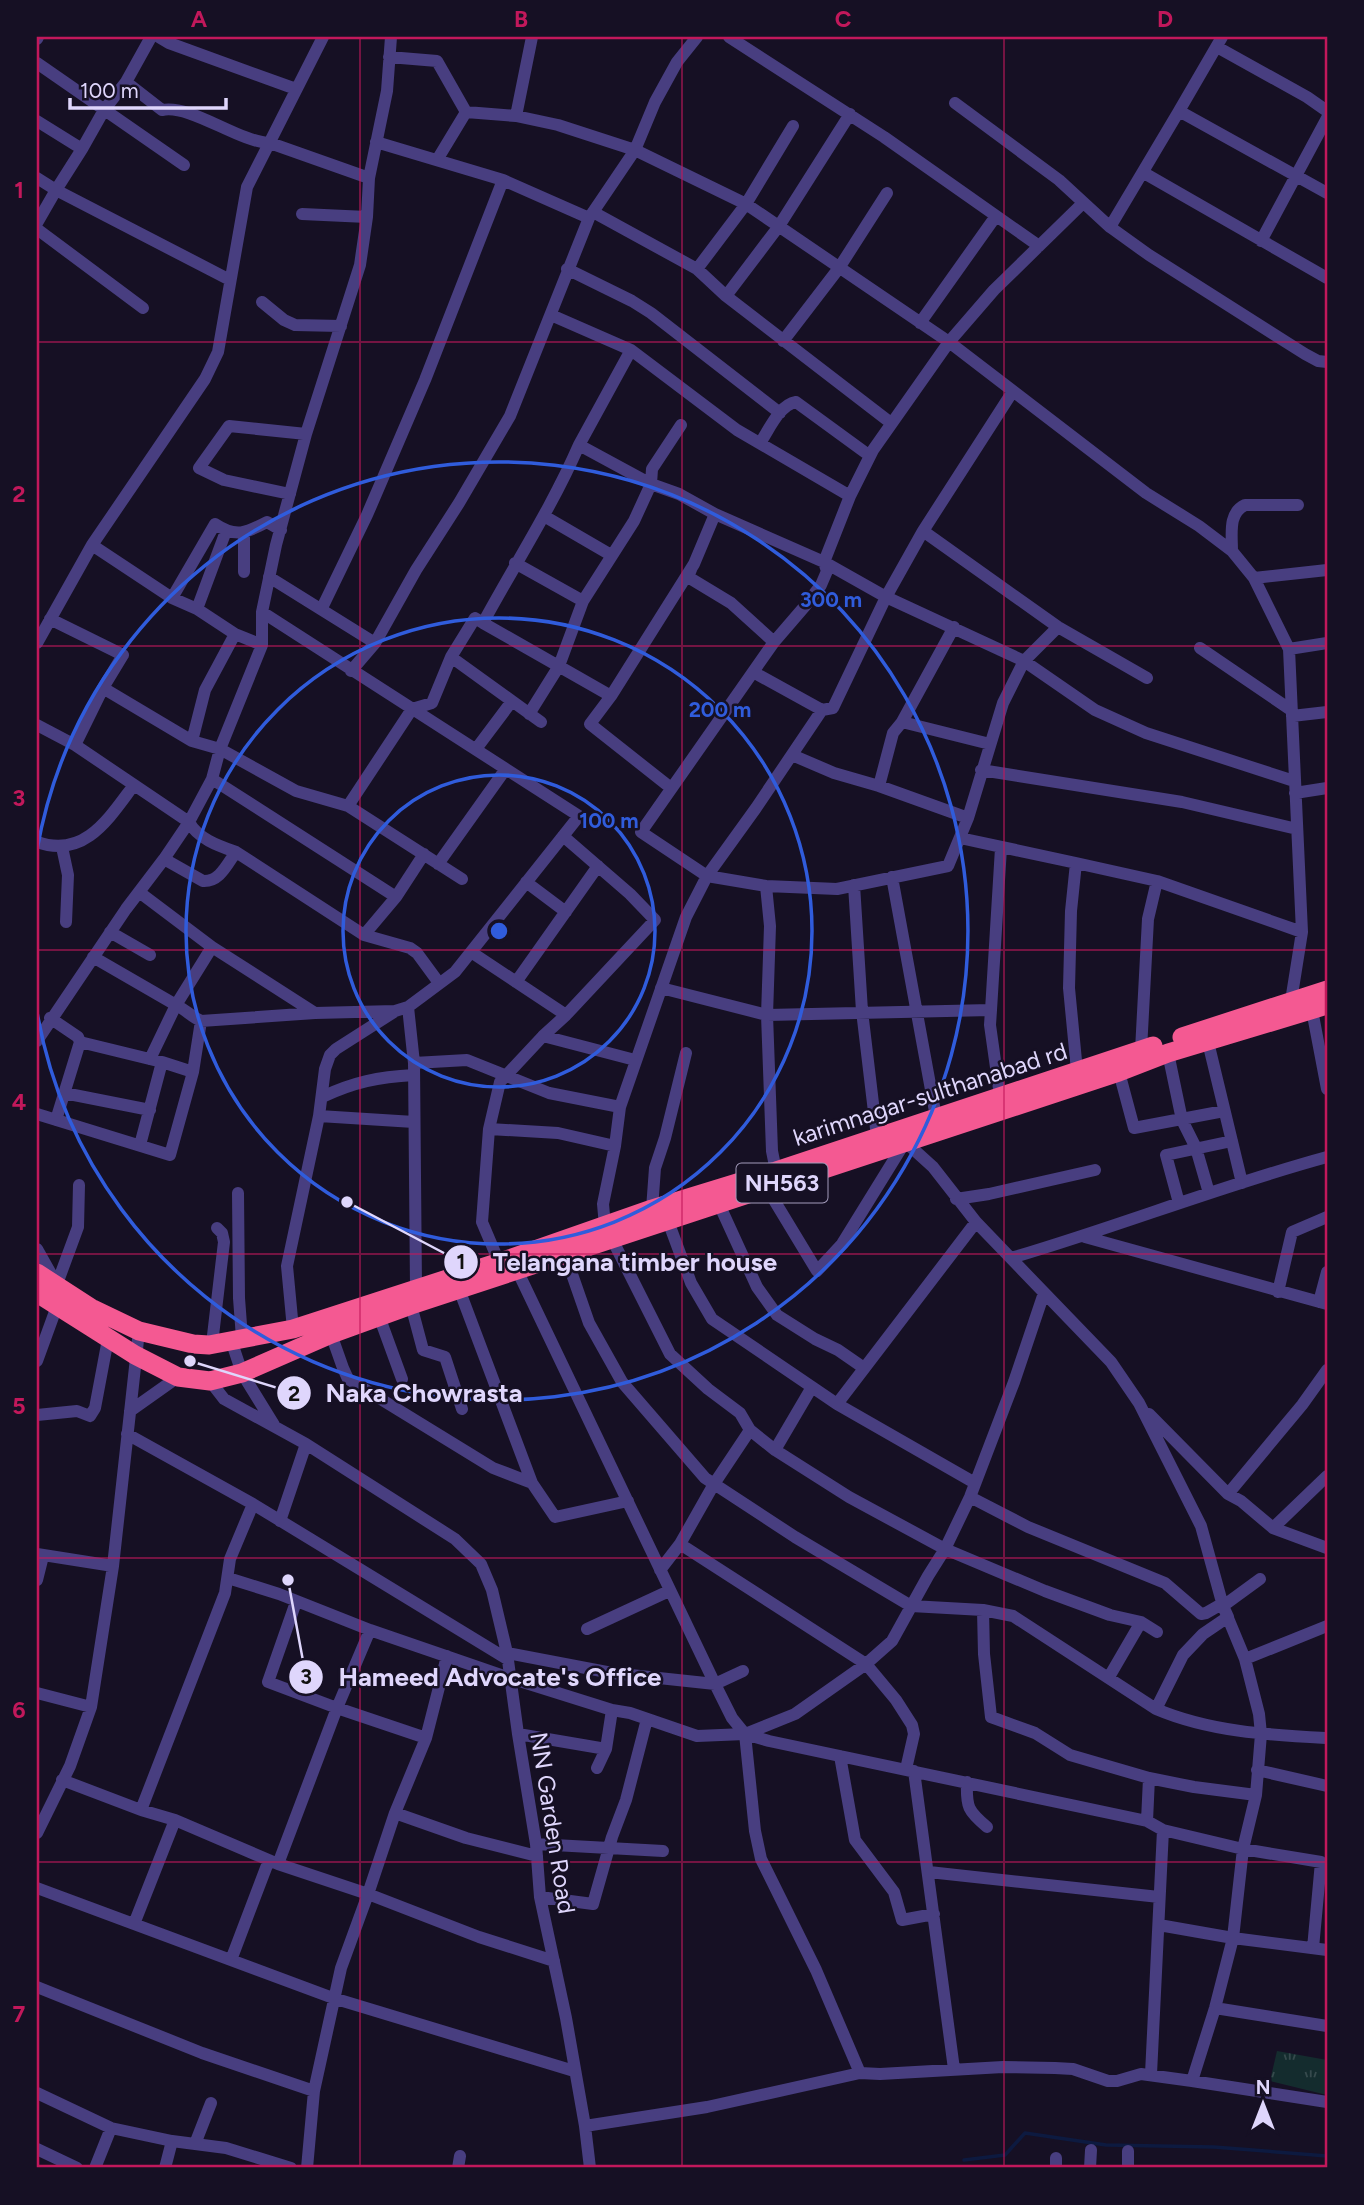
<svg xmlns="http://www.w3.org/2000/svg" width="1364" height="2205" viewBox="0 0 1364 2205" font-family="Figtree,sans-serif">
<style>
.grass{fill:url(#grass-tufts)}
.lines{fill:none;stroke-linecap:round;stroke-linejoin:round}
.stream{stroke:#0d1a40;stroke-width:3.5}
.minor{stroke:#483e80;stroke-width:12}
.highway{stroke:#f45992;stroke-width:19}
.grid{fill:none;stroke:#c2185b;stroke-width:2;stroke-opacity:0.55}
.ring{fill:none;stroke:#305cdc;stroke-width:3.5}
.labels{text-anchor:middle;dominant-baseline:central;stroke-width:5;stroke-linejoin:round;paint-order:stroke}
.shield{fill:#161024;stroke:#a39bbb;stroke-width:2}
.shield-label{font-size:23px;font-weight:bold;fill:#dfd6fc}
.street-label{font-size:24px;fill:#dfd6fc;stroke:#161024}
.centre{fill:#305cdc;stroke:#161024;stroke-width:3.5}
.ring-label{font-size:21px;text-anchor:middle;font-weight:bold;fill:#305cdc;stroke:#161024;stroke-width:5;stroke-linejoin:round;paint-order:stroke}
.leader{fill:none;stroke:#dfd6fc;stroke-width:2.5}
.callout-dot{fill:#dfd6fc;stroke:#161024;stroke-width:2.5}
.mark-label{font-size:21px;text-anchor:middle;font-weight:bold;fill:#111}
.callout-label{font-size:26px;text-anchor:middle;font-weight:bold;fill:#dfd6fc;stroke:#161024;stroke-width:5;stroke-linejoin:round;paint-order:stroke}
.neatline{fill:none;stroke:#c2185b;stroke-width:2.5}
.grid-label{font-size:23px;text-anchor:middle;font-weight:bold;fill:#c2185b}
</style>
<defs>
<pattern id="grass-tufts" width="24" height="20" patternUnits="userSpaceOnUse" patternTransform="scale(1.75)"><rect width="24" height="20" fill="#142c2e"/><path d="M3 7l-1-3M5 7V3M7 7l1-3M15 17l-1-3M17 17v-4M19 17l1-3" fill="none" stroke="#364a4d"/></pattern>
</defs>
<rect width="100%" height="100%" fill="#161024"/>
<path class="grass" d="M1277 2051 1327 2060V2095L1270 2081Z"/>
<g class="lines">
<path class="stream" d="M964 2160 1005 2155 1025 2133 1106 2145 1214 2147 1327 2156"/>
<path class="minor" d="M151 37 126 82 162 110C191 104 238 142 270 143L369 178
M159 37 169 43 296 89
M729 37 884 137 1039 246
M1222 37 1179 111 1327 193
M37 39 38 37
M1217 47 1307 97 1327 111
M389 57 437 61 466 112 516 116 558 125 635 150 746 204 949 342 1146 493 1199 526 1232 551 1254 578 1289 649 1302 932 1291 1001
M37 63 184 165
M955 103 1059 180 1110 227 1149 255 1305 354 1318 361 1327 362
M516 116 532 37
M37 121 82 149 104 110 126 82
M437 160 466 112
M1144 173 1327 278
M37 178 56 190 82 149
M593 212 697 269 746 204 793 126
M302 214 367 217
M589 218 635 150 655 102 677 62 697 37
M37 223 56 190 230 280
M1110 227 1179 111
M37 229 143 308
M1261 241 1327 118
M567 269 632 301 651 313 780 413
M697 269 726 296 891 423
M726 296 779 226 850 114
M262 302 284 320 295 325 341 326
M551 315 631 350 737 430 850 496
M920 323 996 216
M783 341 839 268 887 193
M760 443C769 430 779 405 796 402L870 456
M579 445 631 350
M290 494 224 480 199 468 229 426 306 434
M544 516 611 555
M923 531 1058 627 1147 678
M244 533V572
M92 545 172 598 197 609 235 634 262 645
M1232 551C1232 534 1228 513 1245 505H1298
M515 563 583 601
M692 567 688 577 731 603 774 642
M269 577 375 643
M1254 578 1327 570
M172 598 215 524C236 538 246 533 267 522L281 530
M322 608 367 515 425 380 503 180
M197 609 226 531
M50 619 123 655 103 688 75 745
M483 623 611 696
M1058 627 1024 661 1003 703 968 818 948 866 837 889 766 886 707 876 641 832 774 642 805 606 821 585 827 571 824 562 850 496 873 450 949 342 994 290 1083 203
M37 643 92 545 205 379 218 352 247 187 323 37
M1200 648 1291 710
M1289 649 1327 643
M451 657 541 722
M351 671 375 643 416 570 459 503 510 416 589 218 503 180 376 142
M753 672 822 710
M103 688 192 741 220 749 296 791 348 806 462 879
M529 714 559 666 583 601 634 521 651 484 652 469 681 425
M1292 716 1327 712
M902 722 954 627
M37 725 75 745 189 822C198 839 219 846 236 852L364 935 410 948 417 953 439 983
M192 741 205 690 235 634
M476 749 512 701
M792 755 834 773 879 786
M981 770 1182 802 1297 829
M212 779 396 897
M671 788 590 724 611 696 694 564 715 514
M1295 793 1327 788
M348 806 412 709 432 703 451 657 475 618 483 623C515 564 552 507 579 445L651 484 679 494 715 514 824 562 886 597 1024 661 1095 710 1146 733 1294 781
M968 818 879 786 893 733 902 722 990 744
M960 838 1076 863 1071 911 1069 988 1077 1071
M37 842C85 859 109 818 134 785
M62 847 68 875 66 922
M164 859 203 881C220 882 227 864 236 852
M1076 863 1157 881 1302 932
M438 864 505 770
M892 877 936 1117
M526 882 566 912
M854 885 862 1011 877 1137
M766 886 770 926 767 1015 772 1151 776 1171
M139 892 212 947 315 1013
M110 932 150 955
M364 935 396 897 424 854
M212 947 176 1005C186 1010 192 1017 201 1021L315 1013 395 1011 408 1007 455 972 579 816 262 612
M471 952 566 1015
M93 957 176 1005 150 1059
M516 982 598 866
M661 988 767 1015 991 1010 1001 848
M408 1007 414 1063 416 1288
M991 1010 990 1025 1000 1096
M1312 1010 1327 1089
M50 1018 78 1037 80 1042
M543 1036 635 1060
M37 1041 126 909 164 859 189 822 212 779 220 749 262 645V612L276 545 306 434 360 265 367 217 369 178 387 91 391 37
M1208 1042 1242 1183
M1141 1050 1148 919 1157 881
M1168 1053 1182 1120 1196 1148 1209 1193
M414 1063 467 1060 549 1093 620 1107
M1119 1072 1134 1128 1224 1111
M64 1093 150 1110
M322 1097C354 1082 378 1077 414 1075
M37 1114 170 1155 193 1072 201 1021
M319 1116 414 1122
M56 1120 80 1042 162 1062 193 1072
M489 1129 558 1133 615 1146
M901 1138 933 1167 976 1222 1111 1362 1139 1403 1201 1526 1223 1606 1245 1659 1259 1714 1261 1734 1256 1795 1243 1849 1233 1938 1215 2008 1192 2081 1327 2102
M140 1145 162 1062
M772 1186 774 1200 817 1271 842 1244 905 1142
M238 1193 239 1298 242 1338
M956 1199 989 1194 1095 1170
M1179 1203 1166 1155 1232 1141
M719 1204 757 1287 777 1315 815 1339 838 1350 864 1368
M652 1209 655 1168 665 1138 686 1053
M668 1221 691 1283 712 1319 837 1404 976 1222
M605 1226 603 1204 615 1146 620 1107 686 917 707 876 756 808 822 710 833 708 886 597 923 531 1013 391
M1085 1237 1327 1304
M612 1239 670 1354 708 1389 740 1413 750 1430 775 1450 849 1497 945 1549 1045 1591 1110 1615 1141 1622 1157 1632
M37 1249 55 1281
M565 1254 589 1323 622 1382 705 1478 795 1537 911 1606 983 1610 1013 1616 1156 1709
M1011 1258C1117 1227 1220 1186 1327 1157
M499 1262 482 1222 489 1129 500 1082 543 1036 566 1015 655 920 630 894 563 836
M517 1270 715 1684 732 1718 745 1734 755 1831 761 1859 816 1970 860 2073
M57 1284 78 1227 79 1185
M459 1289 532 1483
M1278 1292 1292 1232 1327 1217
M1319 1302 1327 1272
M411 1305 423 1350 445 1357 462 1409
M379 1316 402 1379
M293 1329 287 1266 319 1116 325 1069 330 1055 336 1049 394 1012
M331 1334 343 1368 348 1379 493 1468 532 1483 555 1517 628 1501
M231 1340 242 1373 274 1425
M212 1344 224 1242 222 1233 217 1228
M37 1361 57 1306
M210 1381 224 1399 306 1444 455 1539 481 1564 492 1590 507 1653 518 1734 536 1844 540 1897 566 2018 585 2126 590 2168
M837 1404 975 1483
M130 1411 178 1377
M1149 1414 1228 1494 1241 1501 1273 1528 1327 1548
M37 1415 77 1411 90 1416 95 1408 108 1339
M127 1434 253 1504 507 1659
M775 1450 812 1387
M1228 1494 1302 1405 1327 1370
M970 1497 1028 1527 1165 1583 1201 1614 1206 1613 1220 1605 1223 1606 1228 1617 1203 1634 1183 1655 1156 1709C1210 1732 1270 1735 1327 1738
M280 1521 306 1444
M1273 1528 1327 1476
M680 1544 714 1484 750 1430
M37 1554 113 1566
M660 1570 680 1544 866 1664 896 1700 912 1725 914 1734 906 1769
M228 1578 279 1594 370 1630 510 1678 612 1710 630 1713 697 1736 745 1734 769 1741 1147 1821 1163 1830 1243 1849 1321 1862 1313 1948
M37 1580 43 1556
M296 1602 268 1682 337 1708 426 1738
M1223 1606 1260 1579
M983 1610 984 1654 991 1717 1035 1733 1070 1755 1149 1778 1147 1821
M587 1629 669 1591
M507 1653 612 1673 715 1684 743 1671
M1245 1659 1327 1626
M1109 1677 1141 1622
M37 1693 91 1707
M518 1734 606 1749 612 1710
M745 1734 795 1714 866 1664 892 1641 928 1576 945 1549 970 1497 1014 1382 1044 1293
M840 1756 855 1840 894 1892 902 1920 934 1914
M597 1768 606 1749
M1257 1770 1327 1786
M914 1771 954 2069
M1149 1778 1194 1787 1256 1795
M62 1780 141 1810 175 1820 278 1864 368 1894 479 1937 554 1961
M967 1782C966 1807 968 1811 987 1827
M141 1810 225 1593 230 1559 253 1504
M395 1813 466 1838 537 1856
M37 1833 70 1766 91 1707 113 1566 139 1331
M536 1844 663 1851
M278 1864 337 1708 370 1630
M929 1872 1159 1897
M37 1888 333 1998 574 2071
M540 1897 593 1904 612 1837 626 1800 647 1719
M134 1924 175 1820
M1159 1925 1233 1938 1327 1950
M231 1960 269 1860
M37 1987 202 2053 314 2091
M1215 2008 1327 2026
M1151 2074 1163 1830
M37 2093 111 2128 172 2141 226 2148 291 2168
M585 2126 707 2107 860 2073 880 2074 1003 2067 1055 2068 1073 2069 1108 2081H1117L1141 2074 1192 2081
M195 2144 211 2103
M37 2149 77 2168
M1128 2151V2168
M1056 2158V2168
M95 2168 111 2128
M165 2168 172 2141
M307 2168 314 2091 341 1968 368 1894 395 1813 426 1738 447 1656
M458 2168 460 2156
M1090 2168 1091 2150"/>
<path class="highway" d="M1182 1037 1327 990
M37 1273 91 1308 139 1331 193 1344 209 1345 293 1329 512 1258 652 1209 776 1171 1153 1046
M37 1293 135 1355 178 1377 210 1381 242 1373 331 1334 411 1305 1119 1072 1168 1053 1327 1005"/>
</g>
<path class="grid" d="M360 37V2168M682 37V2168M1004 37V2168M37 342H1327M37 646H1327M37 950H1327M37 1254H1327M37 1558H1327M37 1862H1327"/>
<g class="ring">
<circle cx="499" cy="931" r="156"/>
<circle cx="499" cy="931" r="313"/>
<path d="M37 850A469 469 0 1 1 37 1012"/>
</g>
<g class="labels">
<rect class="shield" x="736.5" y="1163.5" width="91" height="39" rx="5"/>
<g class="shield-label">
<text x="782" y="1183">NH563</text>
</g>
<g class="street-label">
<text transform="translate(930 1094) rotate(-18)">karimnagar-sulthanabad rd</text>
<text transform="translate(553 1823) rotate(81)">NN Garden Road</text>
</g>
</g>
<circle cx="499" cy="931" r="10" class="centre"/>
<g class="ring-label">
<text x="831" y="607">300 m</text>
<text x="720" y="717">200 m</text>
<text x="609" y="828">100 m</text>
</g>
<path class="leader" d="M347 1202L461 1262M190 1361L294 1393M288 1580L306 1677"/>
<g class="callout-dot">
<circle cx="347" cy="1202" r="7"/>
<circle cx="190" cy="1361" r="7"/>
<circle cx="288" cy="1580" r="7"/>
<circle cx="461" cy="1262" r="18"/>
<circle cx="294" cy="1393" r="18"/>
<circle cx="306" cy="1677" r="18"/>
</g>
<g class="mark-label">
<text x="461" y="1269">1</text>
<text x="294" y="1401">2</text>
<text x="306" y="1684">3</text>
</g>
<g class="callout-label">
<text x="635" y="1271">Telangana timber house</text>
<text x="424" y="1402">Naka Chowrasta</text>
<text x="500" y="1686">Hameed Advocate's Office</text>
</g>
<rect width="1364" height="2205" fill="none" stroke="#161024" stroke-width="77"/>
<g transform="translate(1263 2104)" stroke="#161024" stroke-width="5" paint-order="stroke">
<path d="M0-5L12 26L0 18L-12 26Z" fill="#dfd6fc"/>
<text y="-10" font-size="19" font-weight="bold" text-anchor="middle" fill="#dfd6fc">N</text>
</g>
<path d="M70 98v10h156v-10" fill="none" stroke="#dfd6fc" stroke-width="3.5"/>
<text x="80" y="98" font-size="21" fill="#dfd6fc" stroke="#161024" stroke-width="5" paint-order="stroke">100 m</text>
<rect x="38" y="38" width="1288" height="2128" class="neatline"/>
<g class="grid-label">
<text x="199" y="27">A</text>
<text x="521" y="27">B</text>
<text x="843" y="27">C</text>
<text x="1165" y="27">D</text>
<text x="19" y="198">1</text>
<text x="19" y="502">2</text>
<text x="19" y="806">3</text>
<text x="19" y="1110">4</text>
<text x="19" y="1414">5</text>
<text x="19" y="1718">6</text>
<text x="19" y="2022">7</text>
</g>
</svg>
